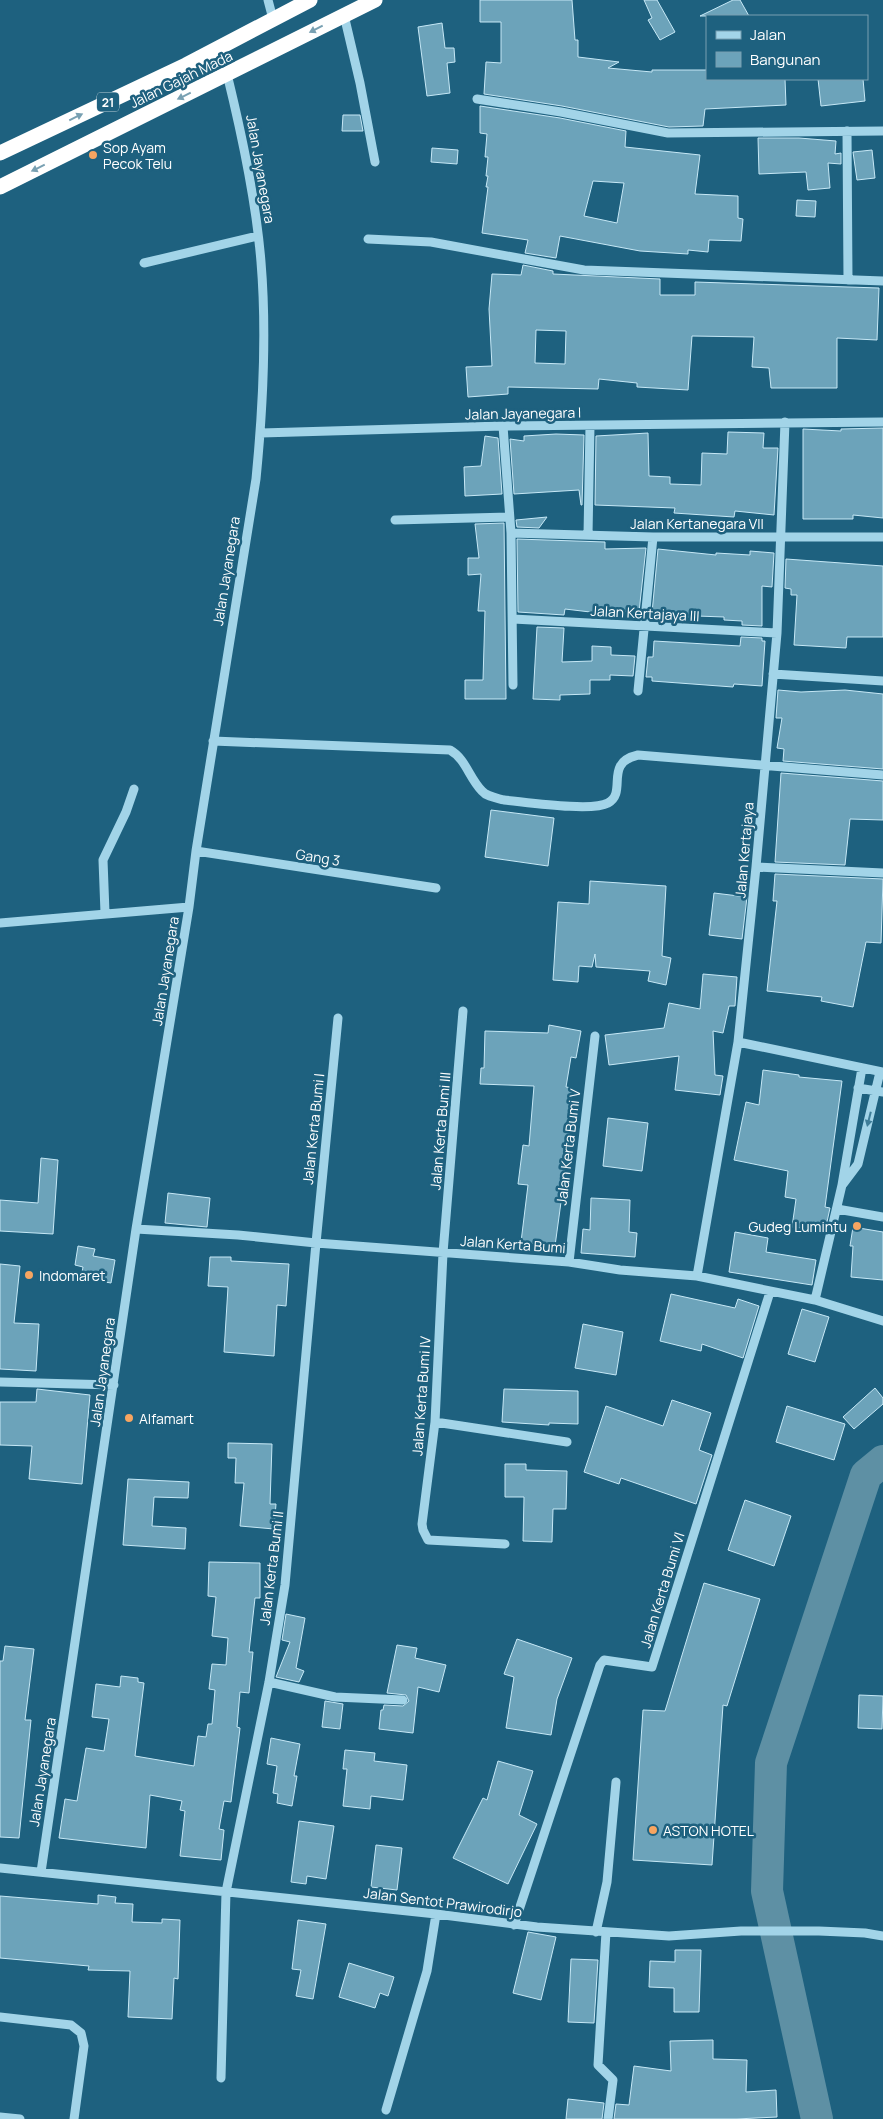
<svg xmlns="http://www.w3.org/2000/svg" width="883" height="2119" viewBox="0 0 883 2119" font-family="Manrope,sans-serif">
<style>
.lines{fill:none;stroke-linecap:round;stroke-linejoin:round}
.river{stroke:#5e90a4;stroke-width:32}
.building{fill:#6ca3ba;stroke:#c6e8f6;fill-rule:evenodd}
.minor{stroke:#a2d4e8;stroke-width:9}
.highway{stroke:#fff;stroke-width:15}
.oneway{fill:#78a0b2}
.oneway2{fill:#3f7e99}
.poi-dot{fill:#f7a561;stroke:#1e617f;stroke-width:2}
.labels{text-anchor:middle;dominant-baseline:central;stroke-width:5;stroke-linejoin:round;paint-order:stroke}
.shield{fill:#1e617f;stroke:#bcd0d9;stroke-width:1}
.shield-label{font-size:12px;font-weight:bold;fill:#fff}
.street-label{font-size:14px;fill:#fff;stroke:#1e617f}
.poi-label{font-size:14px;fill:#fff;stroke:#1e617f;text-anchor:start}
</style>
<rect width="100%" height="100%" fill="#1e617f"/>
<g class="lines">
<path class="river" d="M817 2119 767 1891 771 1763 866 1475 883 1461"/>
</g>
<path class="building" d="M480 0H572L575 40H578V57L619 62 608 68 652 72V70H707V79H785L786 105 705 109 703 126 669 127 562 106 484 94 486 62 501 63V22H480Z
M644 0H657L675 32 660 40 648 20 652 18Z
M733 0H740L749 16H700Z
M442 23 445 48H454L455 62 447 63 450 93 427 96 418 27Z
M818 79H863L865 101 821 106Z
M480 106 560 118 626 131 625 147 700 155 695 194 738 196V218L743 219 741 241 709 240 708 252 688 250V254L640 251 560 236 556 258 525 253 528 240 482 233 488 187H486L488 176H486L488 157H485L487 134 480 133ZM593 181 624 183 617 223 584 216Z
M343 115H360L363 131H342Z
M758 138H799L836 141 835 154 841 153V164L828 163 830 188 808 190 806 172 759 174Z
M432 148 458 150 457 164 431 162Z
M872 150 875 178 857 180 853 152Z
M797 200 816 201 815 217 796 216Z
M523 265 553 271V274L660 279V295H695V282L879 288 877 340 837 338V388H771L769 368 752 367 754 337 692 336 688 390 637 387V383L599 379 598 389 508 387V394L468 397 466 367 492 366 489 309 492 274 521 275ZM536 330 566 331 565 364 535 363Z
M883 428V518L853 515V519H803V429L841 431V429Z
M728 432 764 433 763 448H778L774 515 735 511 734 517 674 513 675 508 595 505 596 436 648 433 649 476 670 477V484L701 485 702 453 727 454Z
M556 434 584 435 582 505H581L579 490 514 494 510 439 524 441V436Z
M485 436 498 438 502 494 465 496 464 467 481 466Z
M547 517 539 528 517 527 516 520Z
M504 523 506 699H465V680H483L485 611H478L481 574 468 575V558H479L475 524Z
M517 539 605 542V549L646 548 639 612 607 611V614L565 609 564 615 518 612Z
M658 549 716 555V553L750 555V551L774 553 772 587 762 586V626L742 625V621L724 620V617L697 616V618L652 613Z
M786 559 883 566V637H847L846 648 794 645 797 595H791V589L785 588Z
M537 627 564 628 562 662 592 661V646L611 647V655L635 656 633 676 610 675V680H590V694L560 695V700L533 699Z
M741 637 762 638V641H765L762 686 734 684 733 687 652 681V677H646L648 657H653L654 641 740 646Z
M778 690 801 692 845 690 883 694V769L783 761 784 749 777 748 782 718H776Z
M781 773 883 781V820L850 819 845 865 775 862Z
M491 810 554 818 548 866 485 857Z
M775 874 883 879 881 943 866 942 853 1007 821 1001 822 997 767 991 777 901H773Z
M590 881 666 886 662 956 671 958 666 985 648 981 650 971 596 967 595 954 592 967 579 966 578 982 553 980 558 902 589 904Z
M714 893 747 897 742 939 709 935Z
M703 974 737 977 735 1006H729L723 1033 713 1031 715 1075 723 1076 720 1095 675 1090 679 1056 609 1065 605 1035 664 1028 669 1003 700 1009Z
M549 1025 581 1031 576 1058 571 1057 566 1087 572 1088 568 1151 555 1246 521 1242 528 1185 518 1184 523 1145 529 1146 534 1086 480 1084 481 1068H484L485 1031 548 1033Z
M763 1070 799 1075V1077L842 1081 825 1207 830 1208 825 1231 792 1227 796 1199 785 1197 788 1171 734 1160 746 1102 759 1105Z
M608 1118 648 1123 642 1171 603 1166Z
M41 1158 58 1160 53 1234 0 1231V1200L38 1203Z
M168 1193 210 1198 207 1227 165 1223Z
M591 1198 630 1200 629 1232 637 1233 635 1257 581 1253 583 1229 590 1230Z
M853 1227 883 1232V1280L851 1277 853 1246H850Z
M735 1232 768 1238 766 1252 816 1260 812 1285 729 1272Z
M78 1246 95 1249 93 1256 115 1260 111 1283 81 1278 83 1267 75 1265Z
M210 1257H231V1261L289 1264 286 1306 277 1305 274 1356 224 1352 228 1287 208 1286Z
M0 1264 20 1266 14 1323 39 1324 36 1371 0 1369Z
M671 1294 735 1308 738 1299 759 1306 743 1358 702 1344 701 1351 660 1341Z
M802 1309 829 1317 815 1362 788 1354Z
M583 1324 623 1332 616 1375 575 1368Z
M875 1388 883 1398V1404L854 1429 843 1417Z
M37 1389 90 1395 82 1484 29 1479 32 1446 0 1445V1402H36Z
M504 1389 578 1391V1424L549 1423V1425L502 1422Z
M672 1400 711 1413 699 1450 712 1455 696 1504 621 1478 619 1484 584 1472 606 1406 663 1426Z
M787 1406 845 1424 834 1460 776 1442Z
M228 1443 272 1444 270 1504H276L274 1529 240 1526 244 1483H235L236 1458H228Z
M505 1464H526V1470L567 1471 566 1509H553L552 1542 523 1541 524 1497H505Z
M128 1479 189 1482 188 1498 154 1497 152 1526 186 1528 185 1549 123 1545Z
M745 1500 791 1516 774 1566 728 1550Z
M209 1562 260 1563V1598H255L249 1652H253L249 1693 240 1692 237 1727 240 1728 231 1802 224 1801 219 1829 224 1830 221 1860 180 1856 185 1811 180 1810 182 1801 150 1795 146 1848 59 1838 65 1799 77 1801 86 1748 104 1751 109 1719 92 1717 96 1684 120 1687 121 1676 138 1678V1682L144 1683 135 1756 194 1766 198 1736 206 1737 208 1724H212L215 1690 209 1689 212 1664 226 1665 228 1638 212 1636 216 1597 208 1596Z
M704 1583 760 1599 727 1706 723 1705 712 1865 633 1860 643 1710 665 1711Z
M286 1614 305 1618 296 1668 304 1671 299 1682 276 1677 290 1642 282 1640Z
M517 1639 572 1658 557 1699 551 1735 506 1728 514 1677 504 1674Z
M397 1645 417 1648 415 1658 446 1665 439 1692 418 1687 413 1733 379 1729 381 1710H383L384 1705 403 1706 409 1701 406 1695 387 1693Z
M5 1646 34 1649 25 1720H31L19 1838 0 1837V1661H3Z
M859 1695 883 1696 882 1729 858 1728Z
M325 1701 343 1704 340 1729 322 1727Z
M271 1738 300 1744 294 1776H297L292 1806 277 1803 278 1794 273 1793 277 1766 267 1764Z
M345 1750 375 1753 374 1761 407 1765 403 1800 371 1796 370 1809 343 1806 347 1769H343Z
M498 1761 533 1771 519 1815 537 1824 508 1884 453 1858 483 1798 487 1800Z
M299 1821 334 1826 326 1879 307 1876 306 1884 291 1882Z
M376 1845 402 1848 397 1890 371 1887Z
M98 1895 116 1897 115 1903 133 1904 132 1922 162 1923V1919L180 1920 178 1979 174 1978 172 2019 128 2017 130 1971 88 1970 89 1966 0 1958V1896L98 1904Z
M298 1920 326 1924 313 1999 296 1996 301 1970 292 1969Z
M528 1932 556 1937 541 2000 513 1993Z
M675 1950H701L699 2012H674V1988L649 1987 650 1961 675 1962Z
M571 1959 598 1960 594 2023 568 2022Z
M349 1963 394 1977 388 1996 380 1993 375 2008 339 1997Z
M713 2040V2059L747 2060 746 2092 776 2090 777 2117 736 2119H614L616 2104 629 2105 634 2066 671 2071 670 2041Z
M568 2099 604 2103 602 2119H566Z"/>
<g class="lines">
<path class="minor" d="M268 0 273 19
M344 15 360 83 375 162
M477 99 561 112 668 133 883 131
M847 131 848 280
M368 239 431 242 584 270 883 281
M144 263 258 236
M503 426 511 533 513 685
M261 433 503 426 883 422
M395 520 509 517
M511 533 653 537H883
M588 535 590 426
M513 619 777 633
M773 674 883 681
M638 691 653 537
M213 741 450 750C466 759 469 778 482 791 487 797 497 798 504 800 526 802 592 812 608 803 628 792 603 763 638 755L883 775
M196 851 436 888
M756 867 883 873
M105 913 103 860 126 812 134 789
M0 923 189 907
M463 1011 443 1253 435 1422 422 1524 423 1530 428 1540 505 1544
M738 1042 883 1072
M858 1088 883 1092
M843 1184 858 1164 880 1072
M837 1209 883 1217
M136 1229 238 1235 316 1243 569 1262 620 1270 697 1276 815 1300 883 1321
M569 1262 595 1036
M697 1276 738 1042 756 867 777 633 785 422
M815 1300 842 1185 862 1068
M0 1382 114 1385
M435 1422 567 1442
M269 1682 335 1697 403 1700
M0 1868 436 1914 537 1927 669 1936 741 1931H819L865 1933 883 1936
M41 1872 136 1229 189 907 196 851 256 479C263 408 267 334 261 262 256 199 242 135 227 74
M514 1925 600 1665 604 1660 652 1667 770 1292
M596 1932 607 1882 616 1782
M606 1932 598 2065 613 2080 608 2119
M0 2017 71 2025 81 2033 84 2046 74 2119
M221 2078 226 1892 269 1682 285 1585 316 1243 338 1018
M386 2110 427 1971 436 1914
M0 2117 20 2119"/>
<path class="highway" d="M0 153 186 65 310 0
M0 187 375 0"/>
</g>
<defs><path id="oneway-solid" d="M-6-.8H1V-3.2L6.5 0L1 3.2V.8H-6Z" transform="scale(1.25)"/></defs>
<g class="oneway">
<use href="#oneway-solid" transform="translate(316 29) rotate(153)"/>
<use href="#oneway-solid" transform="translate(184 96) rotate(154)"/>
<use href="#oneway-solid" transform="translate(76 117) rotate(-26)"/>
<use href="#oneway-solid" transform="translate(38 168) rotate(154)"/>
</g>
<use class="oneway2" href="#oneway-solid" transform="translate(869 1119) rotate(104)"/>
<g class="poi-dot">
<circle cx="93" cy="155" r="5"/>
<circle cx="857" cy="1226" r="5"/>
<circle cx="29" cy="1275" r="5"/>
<circle cx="129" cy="1418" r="5"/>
<circle cx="653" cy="1830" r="5"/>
</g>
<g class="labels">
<rect class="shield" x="97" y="92.5" width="22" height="19" rx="4"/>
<g class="shield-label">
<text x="108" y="102">21</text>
</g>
<g class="street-label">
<text transform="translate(181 79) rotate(-26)">Jalan Gajah Mada</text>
<text transform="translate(261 169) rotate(80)">Jalan Jayanegara</text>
<text transform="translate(523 413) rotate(-1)">Jalan Jayanegara I</text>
<text x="697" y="523">Jalan Kertanegara VII</text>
<text transform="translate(226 571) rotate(-81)">Jalan Jayanegara</text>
<text transform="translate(645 613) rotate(3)">Jalan Kertajaya III</text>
<text transform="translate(744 850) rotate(-85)">Jalan Kertajaya</text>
<text transform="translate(318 857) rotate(9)">Gang 3</text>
<text transform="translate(165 971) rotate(-81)">Jalan Jayanegara</text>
<text transform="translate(313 1129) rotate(-84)">Jalan Kerta Bumi I</text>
<text transform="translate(440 1131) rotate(-85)">Jalan Kerta Bumi III</text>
<text transform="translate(568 1147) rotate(-83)">Jalan Kerta Bumi V</text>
<text transform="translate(513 1244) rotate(4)">Jalan Kerta Bumi</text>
<text transform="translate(102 1372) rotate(-82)">Jalan Jayanegara</text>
<text transform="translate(421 1396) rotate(-86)">Jalan Kerta Bumi IV</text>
<text transform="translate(271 1568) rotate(-83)">Jalan Kerta Bumi II</text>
<text transform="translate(662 1590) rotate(-73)">Jalan Kerta Bumi VI</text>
<text transform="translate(42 1772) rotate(-81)">Jalan Jayanegara</text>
<text transform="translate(443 1902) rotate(7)">Jalan Sentot Prawirodirjo</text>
</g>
<g class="poi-label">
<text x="103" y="147">Sop Ayam<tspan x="103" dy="16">Pecok Telu</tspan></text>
<text x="847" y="1226" text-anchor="end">Gudeg Lumintu</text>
<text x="39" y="1275">Indomaret</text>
<text x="139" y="1418">Alfamart</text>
<text x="663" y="1830">ASTON HOTEL</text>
</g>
</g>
<rect x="706" y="15" width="162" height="65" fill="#1e617f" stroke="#78a0b2"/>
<rect x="716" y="31" width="25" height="8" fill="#a2d4e8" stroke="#78a0b2"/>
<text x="750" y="40" font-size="15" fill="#ffffff">Jalan</text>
<rect x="716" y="52" width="25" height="15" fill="#6ca3ba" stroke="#78a0b2"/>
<text x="750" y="65" font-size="15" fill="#ffffff">Bangunan</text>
</svg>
